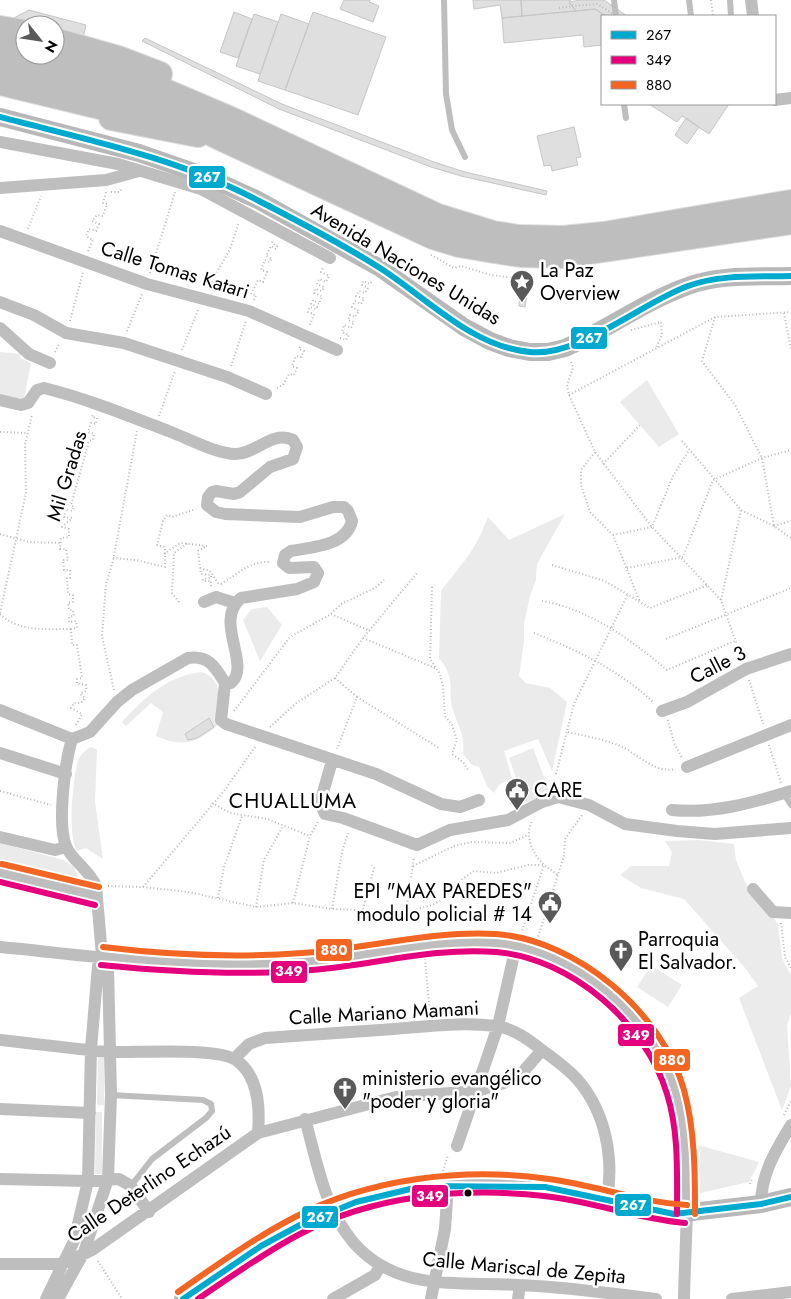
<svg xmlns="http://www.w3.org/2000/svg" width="791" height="1299" viewBox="0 0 791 1299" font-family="Jost,sans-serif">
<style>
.green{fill:#ebebeb}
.building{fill:#dfdfdf;stroke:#c6c6c6}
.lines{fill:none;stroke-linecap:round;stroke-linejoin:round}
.highway-casing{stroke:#dbdbdb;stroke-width:26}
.path{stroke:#b9b9b9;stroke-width:2;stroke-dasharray:1 2.5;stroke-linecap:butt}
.lane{stroke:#bebebe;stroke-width:6}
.street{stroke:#bebebe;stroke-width:12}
.secondary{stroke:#b8b8b8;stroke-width:18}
.highway{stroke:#bebebe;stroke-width:24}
.path-bridge{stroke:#b9b9b9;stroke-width:2;stroke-dasharray:1 2.5;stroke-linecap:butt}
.bus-1-casing{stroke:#fff;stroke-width:10}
.bus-2-casing{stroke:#fff;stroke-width:10}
.bus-3-casing{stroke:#fff;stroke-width:10}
.bus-1{stroke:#00a9ce;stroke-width:6}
.bus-2{stroke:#e5007d;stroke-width:6}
.bus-3{stroke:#f26522;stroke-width:6}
.bus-dot{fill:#000;stroke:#fff;stroke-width:2}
.labels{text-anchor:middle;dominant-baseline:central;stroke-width:5;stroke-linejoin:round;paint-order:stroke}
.street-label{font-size:20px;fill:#000;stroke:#fff}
.poi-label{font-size:20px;fill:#000;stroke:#fff;text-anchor:start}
.neighbourhood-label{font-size:21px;letter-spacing:1px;fill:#000;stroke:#fff}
.line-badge{stroke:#fff;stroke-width:2}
.badge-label{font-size:14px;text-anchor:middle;font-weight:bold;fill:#fff}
</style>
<rect width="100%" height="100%" fill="#fff"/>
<path class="green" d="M0 352 21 354 20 358 31 363 24 399 0 396Z
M647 380 679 434 659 447 620 402Z
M565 514 537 564 536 580 530 596 524 624V642L519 676 526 683 550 688 567 702 552 771 538 739 504 751 512 778 499 785 494 793 487 786 479 767 472 765 463 754C465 736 459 728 454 713 446 692 458 681 439 658L441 591 469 555 479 538 488 517 509 540Z
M267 607 282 625 260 661 243 620 252 609Z
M202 672C224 680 219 703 220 723 198 743 183 748 156 736L163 712 151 703 126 726 122 722C145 697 167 676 202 672Z
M91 747 97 750 95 802 103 859 86 848 77 851C67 836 73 779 78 761 80 755 86 749 91 747Z
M533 748 550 793 525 803 509 758Z
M699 840 734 844 736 860 745 882 752 894 762 902 778 924 782 958 791 975V1014L787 1025 791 1086 782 1110 739 998 758 986 745 968 684 899 641 888 620 875 631 866H669L672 852 665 841Z
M0 843 64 860 74 867 82 885 0 864Z
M651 965 682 985 668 1007 637 987Z
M98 1053 104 1054V1105H97Z
M96 1112H102V1174H95Z
M698 1145 759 1162 749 1182 700 1193 697 1189 700 1153Z"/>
<path class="building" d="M344 0H370L369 2 379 6 373 22 340 9Z
M473 0H521L522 16 502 18 500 5 474 9Z
M521 0H571L569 2 576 11 522 16Z
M580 0H604L627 16H606L595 9 576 11 569 2Z
M595 9 606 16H602V45L584 47 583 35 504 43 502 18Z
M29 10 86 25 83 38 55 30V25H34L12 19Z
M234 12 252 19 238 58 220 52Z
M313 12 386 37 358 115 285 90Z
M254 14 278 22 260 74 236 66Z
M281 14 309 24 285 90 258 81Z
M145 38 282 104 434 162 465 172 547 191 546 195 461 176 431 167 279 109 142 41Z
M649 104H729L709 134 682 116 677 122Z
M686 118 699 127 687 144 675 135Z
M574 127 581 157 576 158 578 165 552 171 551 165 544 166 537 136Z
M520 295H527L525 307 519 306Z
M209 718 214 727 197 738 188 740 185 734Z"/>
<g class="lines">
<defs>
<path id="highway" d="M0 28 25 32
M55 40 118 58 160 74
M0 44 25 50
M42 55 163 90 231 119 438 216 493 233 519 237 563 238 604 234 791 202
M0 64 156 106 222 139 433 237 459 245 494 251 521 255 563 256 791 222
M0 83 129 114
M111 118 198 135"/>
</defs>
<use href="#highway" class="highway-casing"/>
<path class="path" d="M711 0 713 16
M559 8 572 6
M111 192H120L121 189
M28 229 41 196
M88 251 93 240 86 236 89 229 96 231 99 224 92 221 97 215 103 216 107 204 103 203 106 192
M431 255 454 268 461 266 491 275 515 278
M150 273 175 192
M208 288 230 249 239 222
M254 300 256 295 251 294 258 280 263 282 267 272 261 270 265 260 270 262 272 259 266 256 271 246 276 249 277 246 272 243 273 240
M784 313 791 350
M715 317 702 361 735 405 762 458 774 526
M70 321 83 272
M310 325 314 314 308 312 310 307 316 309 317 307 311 304 313 300 319 304 322 296 314 293 315 289 322 291 324 287 317 284 319 279 326 282 329 276 321 272 323 268
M631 330 661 322 662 335 656 348
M127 331 142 294
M340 338 346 340 349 335 342 332 344 325 351 328 354 322 348 320 350 315 355 317 359 311 352 307 355 301 361 304 364 298 356 296 359 291 365 293 368 288 362 285 363 281 370 284 372 281
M182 350 198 310
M55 352 60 343
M571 362 573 368 567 385 569 395 595 452 652 527 721 600 742 659
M231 366 246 321
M277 388 283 385 289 374 294 375 297 368 292 366 296 356 301 357 304 351 299 349 300 347
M569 395 715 317 791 312
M159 416 175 371
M0 432 28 433
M682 441 741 510 774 526 791 538
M595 452 581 470V485L590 512 613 535 640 602
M603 464 640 425
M774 526 791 521
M0 534 29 542 60 543
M613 535 652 527 673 476 689 450
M164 554 180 543 207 546 198 551 201 574 211 575V578L203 579V581H211V587
M113 558 136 560 165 567V547L157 545 163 521 167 515 172 517 196 509
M552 565 605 581 650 608 708 585
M200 568 210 571 218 583 221 584C238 574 249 561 271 562
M627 568 683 557 713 480 762 458 791 450
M432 587 430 659 440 674 443 687 445 716 452 725 457 740 452 754 463 762 468 770
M721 600 741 510
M542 601C591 610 630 639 667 670L735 641
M179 602 172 593 174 553 188 543
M0 613 26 493 25 445 32 414
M0 614C18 632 46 629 71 629
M331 614 370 631
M534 633C577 650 621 671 654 703
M363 638 435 668
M666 639 791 588
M335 678 357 697 337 749
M749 680 763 724
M114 690 102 636 106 584 113 561 137 431
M357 697 439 748
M234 711 290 637 331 614 341 604 375 588 384 580
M668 720 674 743 682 758
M76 725 82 714 71 708 74 703H81L85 698 80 694 86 691V685L77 684V679L82 678 77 645H72L71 629 77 628 76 621 69 622V617L74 616 73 610H69L68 603 73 602V595L68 594 67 578H70V570H64L63 560H68L66 549H60L61 538 69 537V529L62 527 72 518 64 517 66 509 72 511 74 507 71 505 89 441 93 440 94 434 88 432 91 423 96 424 97 418 92 417 93 414
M270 727 295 704 335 678 363 638 417 573
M568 732C584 736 602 739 618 745 636 752 654 774 675 769
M769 745 781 783
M556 774 574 704 628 594
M0 791 51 805
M212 803 230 813 267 819 310 836
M413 866 454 846 472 842 510 843 528 835
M108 886 143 887 224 791 255 747
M143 887 189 892 256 907 293 903 332 909 406 912 432 905 444 899 455 884 474 871 496 873 528 865H544L558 875
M218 898 224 867 242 816
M293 903 310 836 318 822
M256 907 264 860 283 826
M332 909 342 852 348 833
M363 909 374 868 372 865
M406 912 414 857
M781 923 785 957 791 968
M520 937 544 865C533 854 524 837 532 821
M536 943 564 856 565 839 582 815
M425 959 430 1014
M784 1115 791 1101
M443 1171 448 1155
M750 1184 752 1179
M98 1261 122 1299"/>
<path class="lane" d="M444 0 446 94 452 130 465 157
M614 0 616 16
M689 0 691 16
M730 0 731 16
M624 104 626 118
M784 794 791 805
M111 1095 203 1100 211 1104 212 1111 206 1118 152 1159 131 1186"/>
<path class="street" d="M751 0 753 16
M775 100 791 98
M0 142 118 164 201 189 330 258
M0 188 106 180 139 171
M0 231 147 284 249 311 337 350
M0 302 34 315 66 333 124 343 227 377 266 394
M0 328 29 354 50 363
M0 400 21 405 28 403 37 390 44 388C88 399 129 416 171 432 189 439 217 454 236 454 256 454 272 430 293 440L297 447 293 459 270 467 240 492 234 494 216 491 212 492 208 497 207 505 216 512 225 514 300 517 333 507H344L348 511 352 521C346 546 313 547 291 551L285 555 283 563 289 568 314 567 318 573 314 582 297 589 241 598C213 621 252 665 231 683H225C215 667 209 655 188 658L132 690 117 702 90 732 72 739C65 762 57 824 66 846 71 860 89 869 96 886L102 956 98 966 91 1049 88 1181 74 1241 46 1299
M204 602 216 597 235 603
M225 683 221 720 226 724 376 774 441 804 460 807 479 800
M0 710 72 739
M662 711 687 702 746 669 791 654
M0 753 66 774
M332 761 320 803 325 814 343 818 417 845 450 830 508 820 542 802 558 797 589 805 625 824 677 831 715 834 791 828
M687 767 791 725
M672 810C713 814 752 803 791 791
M0 837 55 850 66 847
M0 873 97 896
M753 889 773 912 791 913
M0 947C46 951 92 958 138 960 164 962 189 961 215 962 229 963 243 965 258 965 330 964 400 944 472 943 507 942 536 952 568 967 626 994 668 1050 681 1113 692 1169 685 1241 684 1299
M0 1040C37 1044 74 1049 110 1052 136 1053 216 1047 236 1060 259 1076 260 1108 258 1133
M234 1059 249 1044 265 1038C308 1035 351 1032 394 1029 427 1026 462 1022 496 1026 513 1028 529 1040 542 1050 554 1059 567 1068 577 1079 606 1112 614 1158 607 1200
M0 1109 90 1113
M305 1119C317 1162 324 1207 353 1242 397 1293 459 1281 520 1285 565 1287 610 1293 656 1299
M457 1146 498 1026 516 946
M0 1179 88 1181 119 1179 131 1186 149 1212
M761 1204C761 1174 776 1150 791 1125
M0 1264H62L92 1250 258 1133 396 1097 477 1091 504 1083 522 1073 542 1050
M58 1299 84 1252 108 1179 111 1095 108 967 102 956
M333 1299 375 1275 380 1266
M431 1299 445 1229 448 1185
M518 1299 520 1285
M732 1299 791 1292"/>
<path class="secondary" d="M0 117 139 153 205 176 258 200 380 268 464 327 490 341 509 348 530 352H548L565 348C607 330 645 301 688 286 720 274 758 277 791 276
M183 1299 261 1246 300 1225 356 1202 423 1186 545 1187 674 1214 761 1204 791 1197"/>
<use href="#highway" class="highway"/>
<path class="path-bridge" d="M572 6 598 4 616 16"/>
<defs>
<path id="bus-1" d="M0 117C88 140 178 158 259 201 300 222 342 244 380 268 427 298 472 347 530 352 579 357 641 303 688 286 721 274 757 277 791 276
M183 1299 261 1246 300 1225 356 1202 423 1186 545 1187 674 1214 761 1204 791 1197"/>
<path id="bus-2" d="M0 882 95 905
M101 965C171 972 242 976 312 970 373 965 435 947 496 952 571 958 646 1023 667 1094 679 1132 677 1174 677 1214
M198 1299C232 1276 265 1252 300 1234 374 1195 463 1187 544 1196 592 1201 637 1219 685 1223"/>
<path id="bus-3" d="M2 864 99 887
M103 947C169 955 235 958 302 953 366 949 431 930 496 934 577 940 662 1012 684 1090 695 1130 695 1173 695 1214
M178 1292C215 1266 253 1239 293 1218 369 1178 464 1167 549 1179 595 1185 639 1202 687 1205"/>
</defs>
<use href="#bus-1" class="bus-1-casing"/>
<use href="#bus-2" class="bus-2-casing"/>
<use href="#bus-3" class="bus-3-casing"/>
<use href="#bus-1" class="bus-1"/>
<use href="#bus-2" class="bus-2"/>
<use href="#bus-3" class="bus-3"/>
</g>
<defs>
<symbol id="sight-pin" viewBox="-11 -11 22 30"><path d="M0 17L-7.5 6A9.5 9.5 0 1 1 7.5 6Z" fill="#595959" stroke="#fff"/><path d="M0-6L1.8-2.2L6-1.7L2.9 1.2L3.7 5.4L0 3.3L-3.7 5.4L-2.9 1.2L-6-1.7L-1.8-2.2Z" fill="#fff"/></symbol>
<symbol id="civic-pin" viewBox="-11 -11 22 30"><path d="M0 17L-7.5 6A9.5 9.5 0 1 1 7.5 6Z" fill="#595959" stroke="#fff"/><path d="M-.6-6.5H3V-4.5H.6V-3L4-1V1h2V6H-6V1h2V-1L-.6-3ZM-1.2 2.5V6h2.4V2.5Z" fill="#fff"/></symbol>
<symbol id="church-pin" viewBox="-11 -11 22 30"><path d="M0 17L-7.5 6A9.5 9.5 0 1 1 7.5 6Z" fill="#595959" stroke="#fff"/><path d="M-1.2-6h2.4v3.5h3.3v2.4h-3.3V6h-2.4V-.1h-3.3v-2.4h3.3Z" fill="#fff"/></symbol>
</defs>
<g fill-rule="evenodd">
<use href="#sight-pin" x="508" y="268" width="28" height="38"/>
<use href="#civic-pin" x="503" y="776" width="28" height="38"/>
<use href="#civic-pin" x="536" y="889" width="28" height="38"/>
<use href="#church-pin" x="607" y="937" width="28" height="38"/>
<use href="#church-pin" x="331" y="1075" width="28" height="38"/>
</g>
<circle class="bus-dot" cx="468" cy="1193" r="4.5"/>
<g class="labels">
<g class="street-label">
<text transform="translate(406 264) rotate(31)">Avenida Naciones Unidas</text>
<text transform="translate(175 270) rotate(17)">Calle Tomas Katari</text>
<text transform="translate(67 476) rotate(-73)">Mil Gradas</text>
<text transform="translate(718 665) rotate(-27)">Calle 3</text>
<text transform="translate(384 1013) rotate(-3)">Calle Mariano Mamani</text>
<text transform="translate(149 1184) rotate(-34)">Calle Deterlino Echazú</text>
<text transform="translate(524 1268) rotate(5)">Calle Mariscal de Zepita</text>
</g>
<g class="poi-label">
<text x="540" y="270">La Paz<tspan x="540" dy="23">Overview</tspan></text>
<text x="534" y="790">CARE</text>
<text x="532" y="891" text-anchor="end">EPI "MAX PAREDES"<tspan x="532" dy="23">modulo policial # 14</tspan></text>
<text x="638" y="939">Parroquia<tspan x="638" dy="23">El Salvador.</tspan></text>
<text x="362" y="1078">ministerio evangélico<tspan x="362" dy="23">"poder y gloria"</tspan></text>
</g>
<g class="neighbourhood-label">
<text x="293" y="801">CHUALLUMA</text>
</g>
</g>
<g class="line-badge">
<rect x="188" y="165" width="38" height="24" rx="5" fill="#00a9ce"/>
<rect x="570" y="326" width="38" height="24" rx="5" fill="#00a9ce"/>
<rect x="315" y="938" width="38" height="24" rx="5" fill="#f26522"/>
<rect x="270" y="960" width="38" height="24" rx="5" fill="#e5007d"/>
<rect x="617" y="1023" width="38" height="24" rx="5" fill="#e5007d"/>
<rect x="653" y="1048" width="38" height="24" rx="5" fill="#f26522"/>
<rect x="411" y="1184" width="38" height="24" rx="5" fill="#e5007d"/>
<rect x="614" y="1193" width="38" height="24" rx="5" fill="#00a9ce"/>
<rect x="301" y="1205" width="38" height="24" rx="5" fill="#00a9ce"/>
</g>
<g class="badge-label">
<text x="207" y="182">267</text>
<text x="589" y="343">267</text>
<text x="334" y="955">880</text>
<text x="289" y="976">349</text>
<text x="636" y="1040">349</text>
<text x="672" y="1065">880</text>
<text x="430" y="1201">349</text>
<text x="633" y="1210">267</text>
<text x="320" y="1222">267</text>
</g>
<rect x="601" y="15" width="175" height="90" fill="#ffffff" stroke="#999999"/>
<rect x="611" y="31" width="25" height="8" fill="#00a9ce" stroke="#999999"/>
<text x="646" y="40" font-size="15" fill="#000000">267</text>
<rect x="611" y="56" width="25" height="8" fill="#e5007d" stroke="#999999"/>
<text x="646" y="65" font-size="15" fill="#000000">349</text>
<rect x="611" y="81" width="25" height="8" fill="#f26522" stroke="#999999"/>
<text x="646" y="90" font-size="15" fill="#000000">880</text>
<g transform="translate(40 40) rotate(120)"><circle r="24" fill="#ffffff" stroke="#999999"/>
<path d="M0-4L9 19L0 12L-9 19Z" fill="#595959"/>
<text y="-8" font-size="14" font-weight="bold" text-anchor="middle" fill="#000000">N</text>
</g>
</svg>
